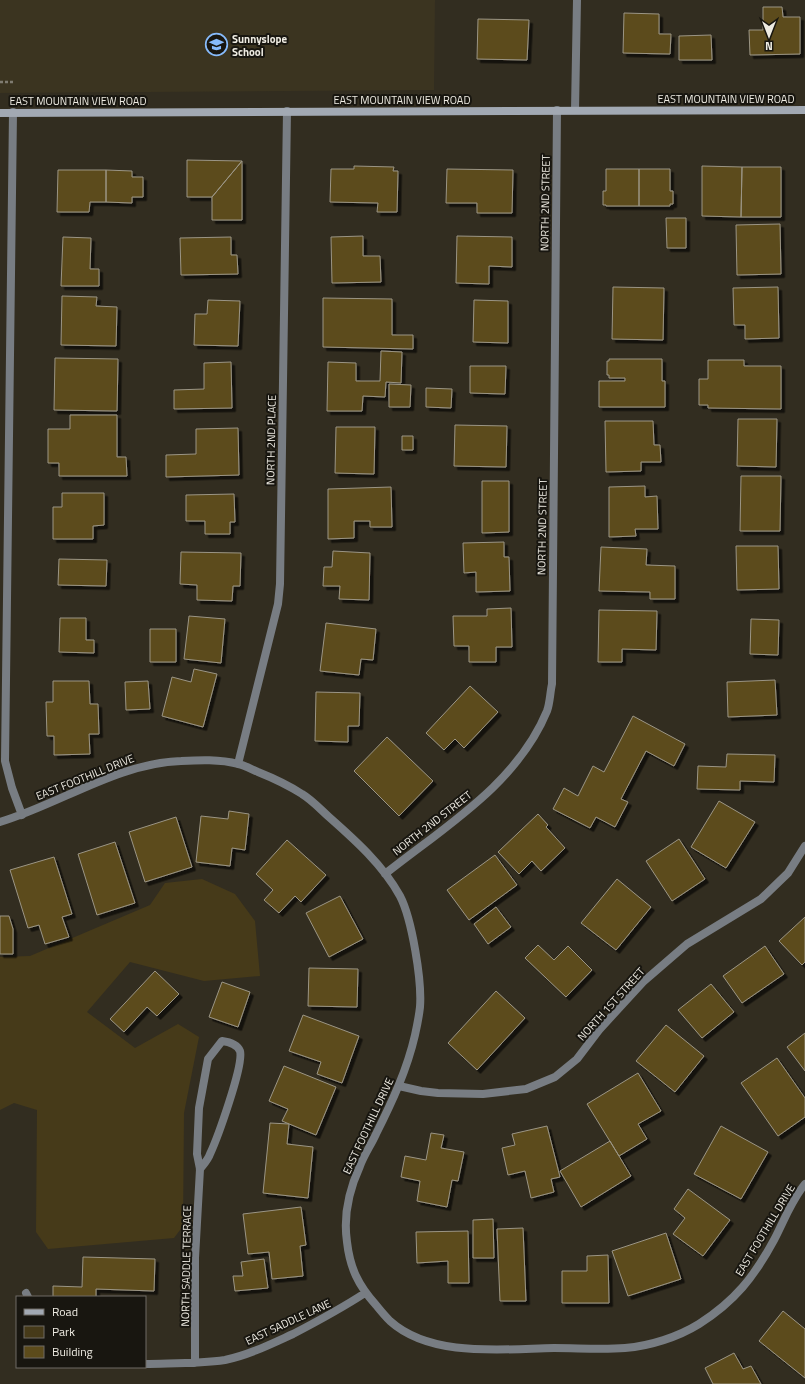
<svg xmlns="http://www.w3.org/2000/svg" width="805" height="1384" viewBox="0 0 805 1384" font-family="'Titillium Web',sans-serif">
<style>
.built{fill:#3b3420}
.green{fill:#463a19}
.building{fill:#5c4b1b;stroke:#9b9585;filter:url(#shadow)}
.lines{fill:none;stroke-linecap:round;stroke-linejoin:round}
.path{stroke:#7f7b70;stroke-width:2.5;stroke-dasharray:3 2;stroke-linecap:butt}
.street{stroke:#787d83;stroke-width:8}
.secondary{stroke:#a2a9b3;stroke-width:8}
.labels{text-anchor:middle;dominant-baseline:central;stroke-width:4;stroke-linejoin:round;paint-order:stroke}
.poi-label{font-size:11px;font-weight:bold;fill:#eeebe2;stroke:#181610;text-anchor:start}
.street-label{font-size:11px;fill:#eeebe2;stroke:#181610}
</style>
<defs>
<filter id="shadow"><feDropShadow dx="3.5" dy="3.5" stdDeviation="0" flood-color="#0009"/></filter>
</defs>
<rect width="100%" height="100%" fill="#322d20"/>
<path class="built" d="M0 0H435L434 90 0 93Z"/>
<path class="green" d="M202 879 235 894 255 921 260 976 204 981 130 962 87 1012 135 1048 178 1024 199 1037 184 1113 183 1226 174 1238 48 1249 36 1232 37 1110 14 1103 0 1110V957L30 956 150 905 165 883Z"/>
<path class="building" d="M763 7H782L783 17H800V54L750 55 749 30H763Z
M624 13 659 14V34H671L670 54 623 53Z
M478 19 529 20 527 60 477 59Z
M711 35 712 60H679V36Z
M187 160 242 161 212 197H187Z
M242 161V220H212V197Z
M354 166 394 167 393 171H398L397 212H377L378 203 330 202 331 169H354Z
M702 166 742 167 741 217 702 216Z
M742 167H781V217H741Z
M447 169 513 170 512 213H477V203H446Z
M606 169H639V206H606V205H603V191H606Z
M639 169H670V191H673V204H670V206H639Z
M58 170H106V202H90L89 212H57Z
M106 170 132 171V177H143V197H132V203L106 202Z
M666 218H686V248H667Z
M780 224 781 274 737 275 736 225Z
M363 236V256H380L381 282 332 283 331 237Z
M457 236 512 237V267L489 266V284L456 283Z
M63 237 91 238 90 269H99V286H61Z
M231 237V255H237L238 274 181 275 180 238Z
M613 287 664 288 663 340 612 339Z
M778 287 779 338 745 339V325H734L733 288Z
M62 296 97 297 96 306 117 307 116 346 61 345Z
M323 298 392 299V335H413V349L323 347Z
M208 300 240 301 238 346 194 345 195 314H207Z
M474 300 508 301V343L473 342Z
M381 351 402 352 401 383 386 382 385 397 363 396 362 411H327L328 362 356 363V381H380Z
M55 358 118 359 117 411 54 410Z
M609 359H662V381H665V407H599V381H625V378H609V375H607V361H609Z
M708 360H744V366H781V409L708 408V405H699V379H708Z
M231 362 232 408 174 409V390L204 389V363Z
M470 366H506L505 394 470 393Z
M389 384 411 385 410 407H389Z
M426 388 452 389 451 408 426 407Z
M70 415H117V457H126L127 476H59V463H48V429H70Z
M738 419H777L776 467 737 466Z
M605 421H653L654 445H660L661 462H641V471L606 472Z
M455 425 507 426 506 467 454 466Z
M336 427H375L374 474 335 473Z
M238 428 239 475 166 477V455L196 454V429Z
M402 436H413V450H402Z
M741 476H781L780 531H740Z
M482 481H509V532L482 533Z
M645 486V497L657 496 658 529H635L636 536 609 537V487Z
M391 487 392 527H370V521H354V538L328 539V489Z
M62 493H104V525L93 526V539H53V507H62Z
M234 494 235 522H230V534H205V521H186V495Z
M504 542V557H509L510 591 476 592V572L464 573 463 543Z
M736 546H778L779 589 737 590Z
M601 547 647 549 646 565 675 566V599H650V592L599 591Z
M333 551 370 553 369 600 339 599 340 586H323L324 567H332Z
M181 552 241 553 240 586H233L232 601 197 600V585L180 584Z
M59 559 107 560 106 586 58 585Z
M511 608 512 647H496V662H469V646H454L453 616H487V609Z
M599 610 657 611 656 650 622 649V662H598Z
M189 616 225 619 221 663 184 659Z
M60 618H86V640H94V653L59 652Z
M751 619 779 620 778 655 750 654Z
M326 623 376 629 373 660 361 659 359 675 320 671Z
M150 629H176V662H150Z
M194 669 217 674 203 727 162 716 172 677 191 682Z
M775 680 777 715 728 717 727 682Z
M53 681H89L90 704H98L99 734H89L90 754 54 755V736H47L46 702H53Z
M148 681 150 709 126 710 125 682Z
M470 686 498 712 464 748 455 739 444 750 426 733Z
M316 692 360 693 359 726H348V742L315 741Z
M633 716 685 744 674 766 646 751 621 799 628 802 615 827 596 817 590 828 553 809 564 788 578 796 593 766 604 772Z
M387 737 433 781 399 816 354 771Z
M727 754 775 755 774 782 740 781V790L697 789 698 766 726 767Z
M719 801 755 822 726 868 691 847Z
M229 811 249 814 245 850 232 848 230 866 196 862 201 816 228 819Z
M538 814 548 825 546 827 565 848 541 871 532 861 519 874 498 852Z
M176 817 192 867 145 882 129 832Z
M679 839 705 879 672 901 646 861Z
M287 840 326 875 301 902 295 896 279 913 264 900 273 890 256 874Z
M115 842 135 903 97 915 78 854Z
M495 855 517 885 469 920 447 890Z
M54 857 72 914 62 917 69 937 45 944 39 925 28 928 10 870Z
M617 879 651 907 616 950 581 923Z
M340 896 363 939 329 957 306 913Z
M496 907 511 927 488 944 474 924Z
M0 916H9L13 929V954H0Z
M805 917V962L802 965 779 941Z
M538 945 554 960 568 946 592 970 566 997 525 958Z
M765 946 784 974 742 1003 723 976Z
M309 968 358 969 357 1007 308 1006Z
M155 971 179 994 157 1016 147 1007 124 1032 110 1019Z
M222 982 250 992 238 1027 209 1017Z
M711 984 734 1012 702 1038 678 1010Z
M496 991 525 1018 477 1070 448 1043Z
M303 1015 359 1036 342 1083 317 1074 321 1062 289 1051Z
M666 1025 704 1056 675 1092 636 1061Z
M805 1033V1071L787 1047Z
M777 1058 805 1098V1117L778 1136 741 1083Z
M284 1066 336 1087 316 1135 282 1121 288 1109 269 1101Z
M638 1073 661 1111 638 1124 647 1139 619 1156 587 1104Z
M270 1123 289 1124 287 1144 313 1147 308 1198 263 1193Z
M547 1126 560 1177 551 1179 554 1192 531 1198 525 1171 508 1175 502 1148 515 1145 512 1134Z
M721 1126 768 1152 741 1199 694 1174Z
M431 1133 444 1135 441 1148 464 1152 458 1181 452 1180 447 1207 417 1201 420 1181 401 1177 405 1156 426 1160Z
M610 1141 631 1176 581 1207 560 1171Z
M688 1189 730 1220 703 1256 673 1234 685 1218 674 1209Z
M301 1207 306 1245 300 1246 303 1276 272 1279 269 1252 248 1254 243 1214Z
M493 1219 494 1258H473V1220Z
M523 1228 526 1301H500L497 1229Z
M468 1231 469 1283H448V1261L417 1263 416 1232Z
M666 1233 681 1279 628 1296 612 1251Z
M608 1255 609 1303H562V1271H587V1256Z
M83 1257 155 1259 154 1291 96 1289V1297H53V1286L82 1287Z
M264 1259 268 1288 235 1291 233 1276H243L241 1262Z
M783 1311 805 1329V1378L759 1341Z
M734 1353 743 1369 751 1366 761 1384H713L705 1368Z"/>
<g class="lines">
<path class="path" d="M0 82H13"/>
<path class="street" d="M575 110 577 0
M13 112 5 761 12 788 22 815
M238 764 278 604 280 584 287 111
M0 822C60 804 118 763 181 761 199 760 220 759 238 764 244 765 251 769 258 772 273 778 288 785 302 794 312 800 320 809 329 817 355 840 383 865 400 896 412 919 422 981 420 1007 419 1016 417 1026 415 1035 407 1070 392 1102 376 1134 371 1145 364 1155 360 1166 349 1190 343 1215 347 1242 350 1268 358 1285 376 1305 380 1310 385 1316 390 1321 431 1358 503 1349 554 1348 578 1348 602 1350 625 1348 650 1346 678 1337 699 1324 735 1301 754 1277 774 1240 784 1221 791 1201 805 1184
M385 874C444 827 517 784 547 711 550 703 550 693 552 684L557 110
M399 1086 421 1091 438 1093 483 1094 526 1089 555 1077 577 1059 599 1030 643 982 687 944 761 899 788 873 805 846
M26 1293 28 1297
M195 1363V1258L200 1169 197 1154 199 1108 208 1059 222 1041C230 1042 237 1044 240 1051 244 1065 217 1139 210 1154 208 1160 203 1165 200 1169
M145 1364C171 1363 198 1364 225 1360 249 1355 271 1344 293 1334 318 1321 342 1308 365 1293"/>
<path class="secondary" d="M0 113 805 110"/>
</g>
<defs>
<symbol id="school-ring" viewBox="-11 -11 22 22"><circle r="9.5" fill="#181610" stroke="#87bbfb" stroke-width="1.5"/><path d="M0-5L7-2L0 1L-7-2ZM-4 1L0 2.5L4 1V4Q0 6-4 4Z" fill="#87bbfb"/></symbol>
</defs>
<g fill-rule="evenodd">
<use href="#school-ring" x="204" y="32" width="25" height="25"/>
</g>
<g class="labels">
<g class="poi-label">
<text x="232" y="39">Sunnyslope<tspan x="232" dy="13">School</tspan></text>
</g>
<g class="street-label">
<text x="726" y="99">EAST MOUNTAIN VIEW ROAD</text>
<text x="402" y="100">EAST MOUNTAIN VIEW ROAD</text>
<text x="78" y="101">EAST MOUNTAIN VIEW ROAD</text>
<text transform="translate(545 203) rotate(-89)">NORTH 2ND STREET</text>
<text transform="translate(271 440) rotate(-89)">NORTH 2ND PLACE</text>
<text transform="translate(542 527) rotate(-89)">NORTH 2ND STREET</text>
<text transform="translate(85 777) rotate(-22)">EAST FOOTHILL DRIVE</text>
<text transform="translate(432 823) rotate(-38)">NORTH 2ND STREET</text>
<text transform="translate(611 1004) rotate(-48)">NORTH 1ST STREET</text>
<text transform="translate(368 1126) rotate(-65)">EAST FOOTHILL DRIVE</text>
<text transform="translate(765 1230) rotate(-59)">EAST FOOTHILL DRIVE</text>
<text transform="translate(186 1266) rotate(-89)">NORTH SADDLE TERRACE</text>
<text transform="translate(288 1322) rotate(-25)">EAST SADDLE LANE</text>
</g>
</g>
<rect x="16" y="1296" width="130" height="72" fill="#181610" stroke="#6e6b64"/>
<rect x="24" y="1309" width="20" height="6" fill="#a2a9b3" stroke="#6e6b64"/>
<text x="52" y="1316" font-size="12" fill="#eeebe2">Road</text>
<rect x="24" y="1326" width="20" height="12" fill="#463a19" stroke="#6e6b64"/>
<text x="52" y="1336" font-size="12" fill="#eeebe2">Park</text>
<rect x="24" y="1346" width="20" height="12" fill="#5c4b1b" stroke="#6e6b64"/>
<text x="52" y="1356" font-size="12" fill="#eeebe2">Building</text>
<g transform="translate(769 36) rotate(180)" stroke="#181610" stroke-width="3" paint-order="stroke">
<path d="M0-3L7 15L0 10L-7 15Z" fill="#eeebe2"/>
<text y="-6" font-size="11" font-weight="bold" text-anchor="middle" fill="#eeebe2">N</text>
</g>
</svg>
